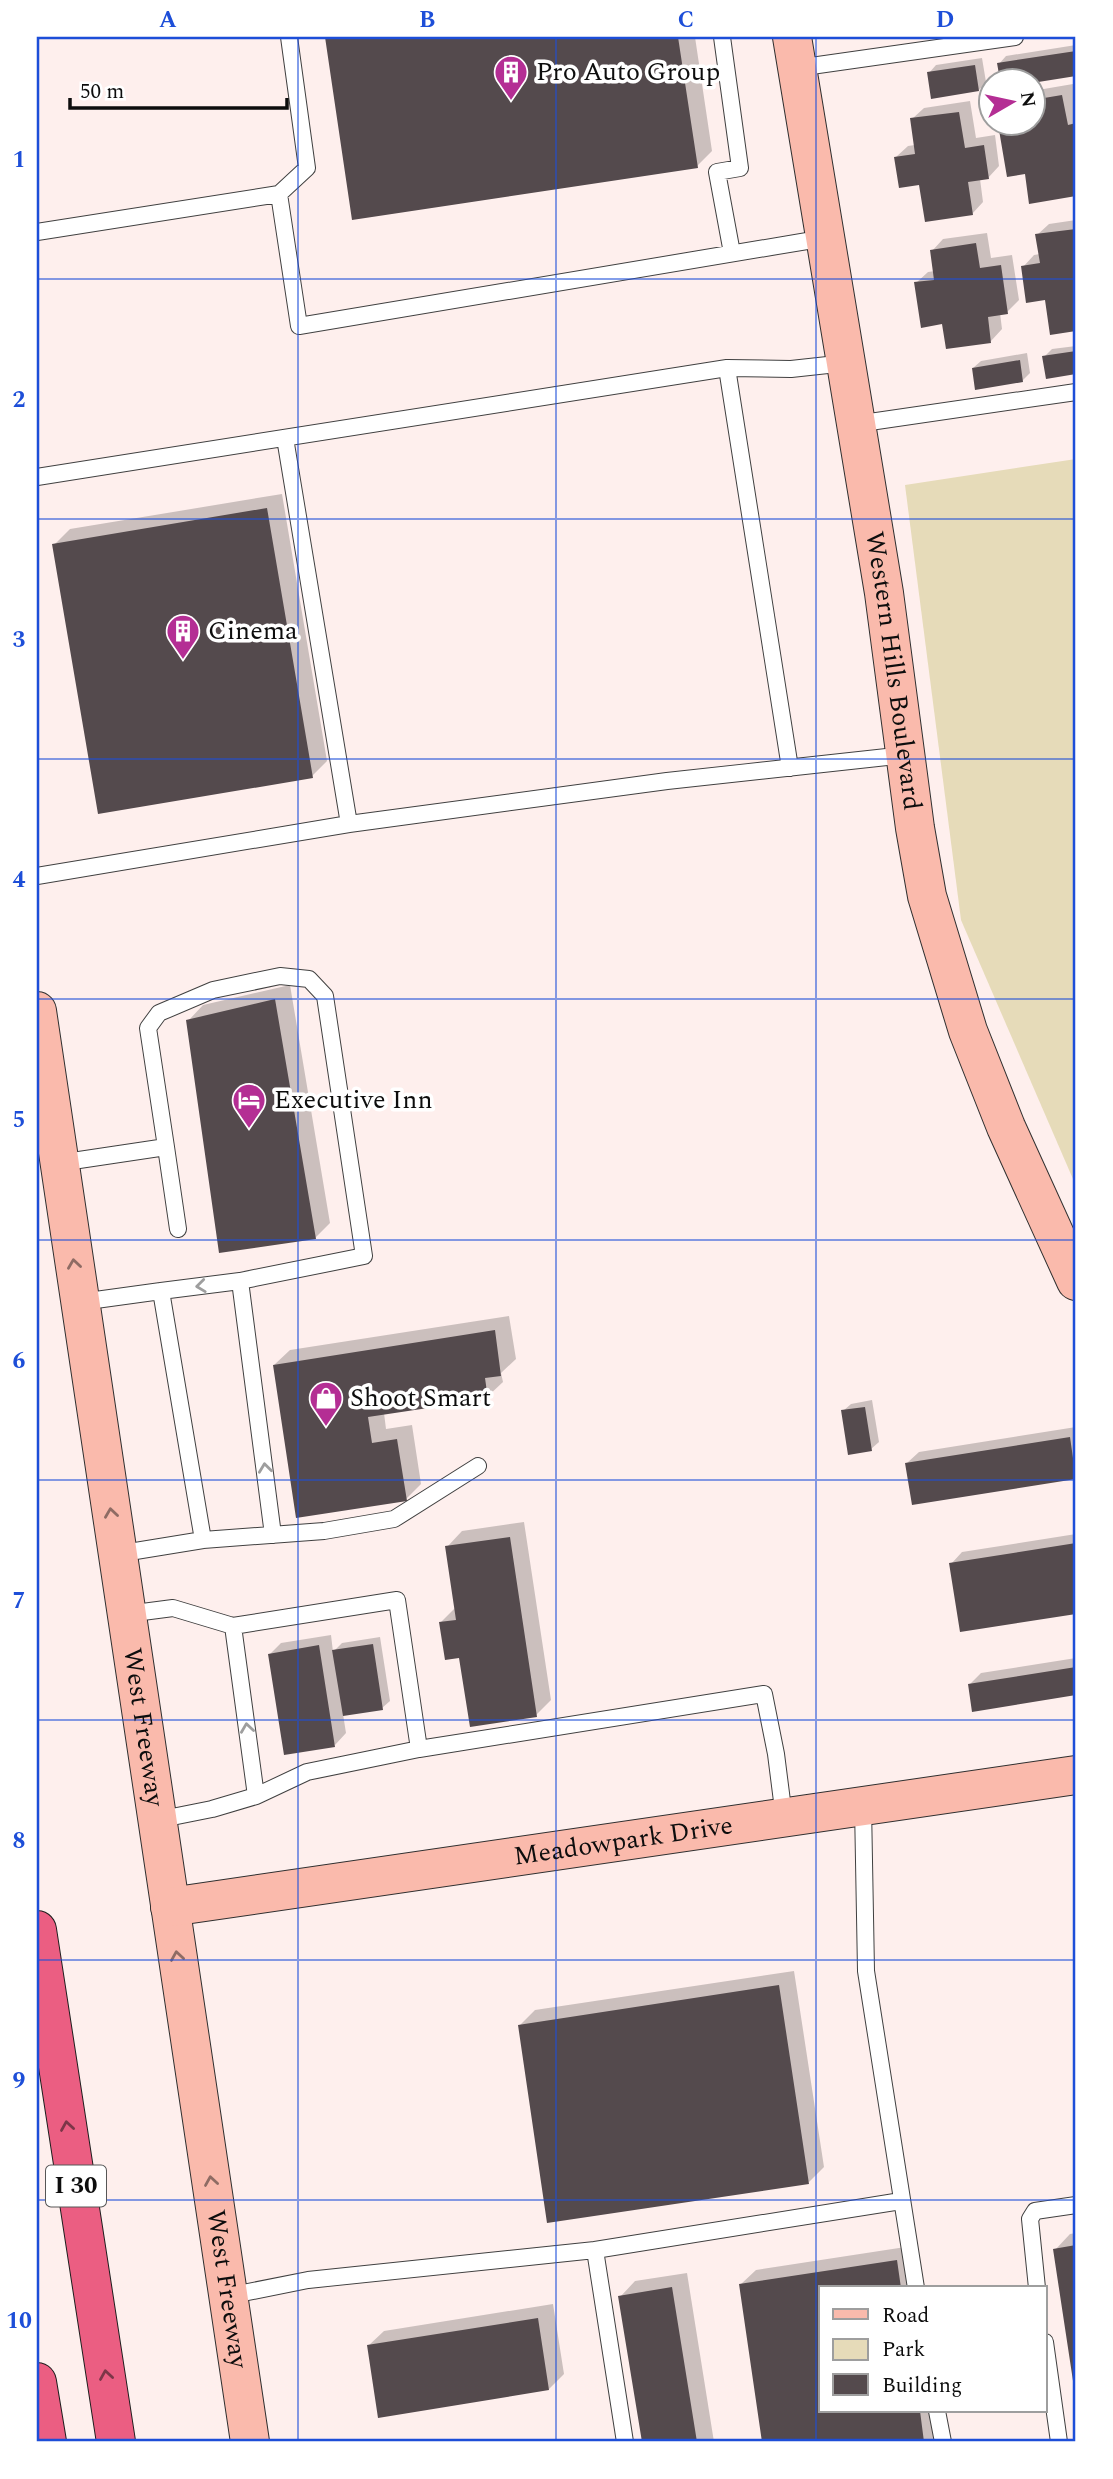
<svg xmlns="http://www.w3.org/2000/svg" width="1113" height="2479" viewBox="0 0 1113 2479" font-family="Spectral,serif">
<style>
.green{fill:#e6dbb9}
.shadow{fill:#0003}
.building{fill:#544a4d}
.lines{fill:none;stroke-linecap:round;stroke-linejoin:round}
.lane-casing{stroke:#404040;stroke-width:18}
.secondary-casing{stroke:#2f2f2f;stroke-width:40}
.highway-casing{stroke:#1e1e1e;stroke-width:40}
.lane{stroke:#fff;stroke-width:16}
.secondary{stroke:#fabaac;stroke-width:38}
.highway{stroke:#eb5e82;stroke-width:38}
.oneway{stroke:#8f6c64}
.oneway2{stroke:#9e9e9e}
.oneway3{stroke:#7c3648}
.grid{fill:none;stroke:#1d4ed8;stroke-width:2;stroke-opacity:0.55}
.labels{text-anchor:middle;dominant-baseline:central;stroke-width:7;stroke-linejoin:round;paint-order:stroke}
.shield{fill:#fff;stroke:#565656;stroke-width:2}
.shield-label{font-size:24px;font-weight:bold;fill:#0d0d0d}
.poi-label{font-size:26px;fill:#0d0d0d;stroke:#fff;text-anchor:start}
.street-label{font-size:26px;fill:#0d0d0d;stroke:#fff}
.neatline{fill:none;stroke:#1d4ed8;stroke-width:2.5}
.grid-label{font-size:23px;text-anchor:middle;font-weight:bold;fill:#1d4ed8}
</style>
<rect width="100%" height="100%" fill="#feefed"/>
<path class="green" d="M1076 459V1186L961 920 905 485Z"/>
<path class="shadow" d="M327 37H695L712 151 697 166 354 218Z
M1076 45V74L1032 81 1001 80 999 64 1006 56Z
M982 58 986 82 979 90 929 73 936 65Z
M1073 84 1076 100V194L1031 202 1026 172 1001 130 1008 122H1032V91Z
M970 101 976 138 995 135 999 166 988 178 980 179 983 202 972 214 921 183 896 157 908 146 915 145 912 119 924 108Z
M1076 220V329L1051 333 1046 299 1023 267 1034 255 1040 254 1037 235 1049 224Z
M987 233 991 258 1012 255 1019 300 1007 312 1000 313 1002 329 991 341 944 323 916 283 928 272 935 271 932 251 943 239Z
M1076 346V372L1047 377 1044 357 1052 349Z
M1027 353 1030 373 1022 381 973 368 981 361Z
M282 494 327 761 312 776 54 545 70 529Z
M290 985 330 1223 315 1238 188 1021 203 1005Z
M509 1316 516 1359 501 1373 503 1382 487 1397 384 1413 386 1429 412 1425 421 1484 406 1499 274 1365 290 1350Z
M872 1400 879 1442 871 1449 843 1411 851 1404Z
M1076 1427V1477L914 1503 907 1463 919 1452Z
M524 1522 551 1700 536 1715 461 1656 441 1622 456 1607 447 1547 462 1531Z
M1076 1534V1612L961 1630 951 1564 962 1552Z
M331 1635 333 1652 342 1643 380 1637 390 1701 382 1708 343 1714 346 1733 335 1745 270 1654 281 1643Z
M1076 1658V1694L974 1710 970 1684 981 1673Z
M794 1971 824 2167 809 2182 520 2025 535 2010Z
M1076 2233V2392L1055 2250 1070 2234Z
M912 2246 918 2288H821V2411H936L941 2442H764L740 2285 756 2270Z
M687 2273 714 2442H644L620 2297 635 2281Z
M553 2304 564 2374 549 2389 368 2346 384 2331Z"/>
<path class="building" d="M325 37H678L698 168 352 220Z
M1076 51V76L1032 83V80H1000L997 63Z
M975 65 979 91 931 99 927 72Z
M1062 95 1068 125 1076 123V171H1073L1076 196 1029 204 1025 174 1007 177 999 130 1019 126V122H1032V100Z
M959 112 965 148 984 145 989 179 968 182 973 215 925 222 919 185 899 188 894 157 915 154 910 118Z
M1076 229V331L1050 335 1045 300 1026 303 1021 266 1040 263 1035 234Z
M976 243 980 268 1001 265 1008 314 988 317 991 343 946 349 942 324 921 328 914 282 934 280 930 250Z
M1076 351V374L1046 379 1042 356Z
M1020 360 1023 382 975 390 972 368Z
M267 508 313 778 98 814 52 544Z
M275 999 316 1239 219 1253 186 1020Z
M495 1330 501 1376 485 1378 488 1399 368 1417 372 1443 397 1439 407 1501 296 1518 273 1365Z
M865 1407 872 1451 848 1455 841 1410Z
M1070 1437 1076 1479 912 1505 905 1463Z
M510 1537 537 1717 470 1727 459 1658 445 1660 439 1622 456 1620 445 1546Z
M1076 1543V1614L960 1632 949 1563Z
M373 1644 383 1710 343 1716 332 1650Z
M319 1645 335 1747 284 1755 268 1654Z
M1076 1667V1695L972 1712 968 1684Z
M779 1985 809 2184 547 2223 518 2025Z
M1076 2245V2394H1075L1053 2249Z
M897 2260 901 2288H821V2411H920L924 2442H762L739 2284Z
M672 2287 697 2442H642L618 2296Z
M538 2318 549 2390 378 2418 367 2345Z"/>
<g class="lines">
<defs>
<path id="lane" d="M722 37 740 168 717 172 732 253
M797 68 1015 37
M279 194 307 168 289 37
M37 232 279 194 299 326 825 238
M727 368 790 768
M856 424 1076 392
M285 438 349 824
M37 477 727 368 791 369 846 363
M37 876 349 824 667 781 905 755
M166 1147 178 1229
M59 1163 166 1147 148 1028 159 1013 213 990 280 976 309 979 325 996 364 1256 240 1281
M81 1302 161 1291
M203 1540 161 1291 240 1281 273 1535
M117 1554 203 1540 324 1531 394 1519 478 1466
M127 1614 173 1608 233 1626 397 1600 419 1749 307 1772 256 1796 212 1809 157 1820
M233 1626 256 1796
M419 1749 764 1694 776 1754 784 1817
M863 1806 866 1971 916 2288
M595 2250 901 2201
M1037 2288 1030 2219 1035 2211 1076 2205
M228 2296 308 2280 595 2250 625 2442
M1045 2342 1059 2442
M937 2411 943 2442"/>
<g id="secondary">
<path id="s1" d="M792 37 884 593 915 828 927 896 968 1031 1006 1127 1076 1281"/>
<path id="s2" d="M37 1011 250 2442"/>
<path id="s3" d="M170 1907 1076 1775"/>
</g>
<path id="highway" d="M37 1930 116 2442
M37 2382 47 2442"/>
</defs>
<use href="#lane" class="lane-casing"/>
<use href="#secondary" class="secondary-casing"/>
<use href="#highway" class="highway-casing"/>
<use href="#lane" class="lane"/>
<use href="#secondary" class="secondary"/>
<use href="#highway" class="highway"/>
</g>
<defs><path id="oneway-chevron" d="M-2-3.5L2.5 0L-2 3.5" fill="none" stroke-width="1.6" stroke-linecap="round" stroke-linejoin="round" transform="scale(1.75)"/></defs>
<g class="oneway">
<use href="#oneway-chevron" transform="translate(74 1264) rotate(-98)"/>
<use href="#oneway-chevron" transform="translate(111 1513) rotate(-98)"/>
<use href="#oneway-chevron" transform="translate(177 1956) rotate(-99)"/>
<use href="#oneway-chevron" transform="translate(211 2181) rotate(-99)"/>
</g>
<g class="oneway2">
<use href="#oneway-chevron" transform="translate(201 1286) rotate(173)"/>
<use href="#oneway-chevron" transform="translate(265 1468) rotate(-97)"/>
<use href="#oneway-chevron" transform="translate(247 1728) rotate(-98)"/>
</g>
<g class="oneway3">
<use href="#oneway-chevron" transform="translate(67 2126) rotate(-99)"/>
<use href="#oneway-chevron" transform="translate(106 2375) rotate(-99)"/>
</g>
<path class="grid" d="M298 37V2442M556 37V2442M816 37V2442M37 279H1076M37 519H1076M37 759H1076M37 999H1076M37 1240H1076M37 1480H1076M37 1720H1076M37 1960H1076M37 2200H1076"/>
<defs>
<symbol id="building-pin" viewBox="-11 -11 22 30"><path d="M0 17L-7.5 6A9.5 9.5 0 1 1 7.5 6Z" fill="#b42e94" stroke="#fff"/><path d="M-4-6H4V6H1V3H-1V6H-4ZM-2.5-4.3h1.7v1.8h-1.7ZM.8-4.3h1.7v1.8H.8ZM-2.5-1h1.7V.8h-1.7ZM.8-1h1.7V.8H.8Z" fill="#fff"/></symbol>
<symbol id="hotel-pin" viewBox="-11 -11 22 30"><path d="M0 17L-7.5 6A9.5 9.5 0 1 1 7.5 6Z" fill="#b42e94" stroke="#fff"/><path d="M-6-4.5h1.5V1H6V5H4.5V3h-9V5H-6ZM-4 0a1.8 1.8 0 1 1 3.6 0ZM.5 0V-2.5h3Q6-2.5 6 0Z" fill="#fff"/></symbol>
<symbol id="shop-pin" viewBox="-11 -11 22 30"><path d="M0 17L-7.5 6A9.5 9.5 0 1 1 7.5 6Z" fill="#b42e94" stroke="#fff"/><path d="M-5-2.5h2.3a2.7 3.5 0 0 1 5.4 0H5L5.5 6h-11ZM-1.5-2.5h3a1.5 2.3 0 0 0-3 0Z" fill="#fff"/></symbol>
</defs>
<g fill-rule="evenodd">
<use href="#building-pin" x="492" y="53" width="38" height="52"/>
<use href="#building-pin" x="164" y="612" width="38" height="52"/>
<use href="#hotel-pin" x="230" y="1081" width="38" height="52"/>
<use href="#shop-pin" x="307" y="1379" width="38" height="52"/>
</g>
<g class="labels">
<rect class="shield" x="46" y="2165.5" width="60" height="41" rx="5"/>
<g class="shield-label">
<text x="76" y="2186">I 30</text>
</g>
<g class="poi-label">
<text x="536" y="72">Pro Auto Group</text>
<text x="208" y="631">Cinema</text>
<text x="274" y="1100">Executive Inn</text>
<text x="350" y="1398">Shoot Smart</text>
</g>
<g class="street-label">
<text stroke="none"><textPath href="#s1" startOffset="642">Western Hills Boulevard</textPath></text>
<text stroke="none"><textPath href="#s2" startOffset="724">West Freeway</textPath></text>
<text stroke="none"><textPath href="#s3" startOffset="458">Meadowpark Drive</textPath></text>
<text stroke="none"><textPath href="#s2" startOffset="1292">West Freeway</textPath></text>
</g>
</g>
<rect width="1113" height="2479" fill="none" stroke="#ffffff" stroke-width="77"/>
<rect x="819" y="2286" width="228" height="126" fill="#ffffff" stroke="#9e9e9e" stroke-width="2"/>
<rect x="833" y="2309" width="35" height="10" fill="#fabaac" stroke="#9e9e9e" stroke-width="2"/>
<text x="882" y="2322" font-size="21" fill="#0d0d0d">Road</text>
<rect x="833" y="2339" width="35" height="21" fill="#e6dbb9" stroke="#9e9e9e" stroke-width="2"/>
<text x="882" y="2356" font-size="21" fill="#0d0d0d">Park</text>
<rect x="833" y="2374" width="35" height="21" fill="#544a4d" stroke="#9e9e9e" stroke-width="2"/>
<text x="882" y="2392" font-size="21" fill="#0d0d0d">Building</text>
<g transform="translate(1012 102) rotate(81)"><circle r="33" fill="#ffffff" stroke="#9e9e9e" stroke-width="2"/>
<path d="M0-5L12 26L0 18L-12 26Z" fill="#b42e94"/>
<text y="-10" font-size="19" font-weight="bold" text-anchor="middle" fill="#0d0d0d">N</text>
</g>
<path d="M70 98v10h217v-10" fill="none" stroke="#0d0d0d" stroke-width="3.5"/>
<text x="80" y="98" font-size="21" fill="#0d0d0d" stroke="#ffffff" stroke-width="5" paint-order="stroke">50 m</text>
<rect x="38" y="38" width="1036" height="2402" class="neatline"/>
<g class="grid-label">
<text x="168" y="27">A</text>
<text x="427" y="27">B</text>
<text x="686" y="27">C</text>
<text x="945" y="27">D</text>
<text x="19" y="167">1</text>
<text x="19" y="407">2</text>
<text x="19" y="647">3</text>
<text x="19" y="887">4</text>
<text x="19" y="1127">5</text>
<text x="19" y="1368">6</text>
<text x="19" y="1608">7</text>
<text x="19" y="1848">8</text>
<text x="19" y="2088">9</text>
<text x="19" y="2328">10</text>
</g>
</svg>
